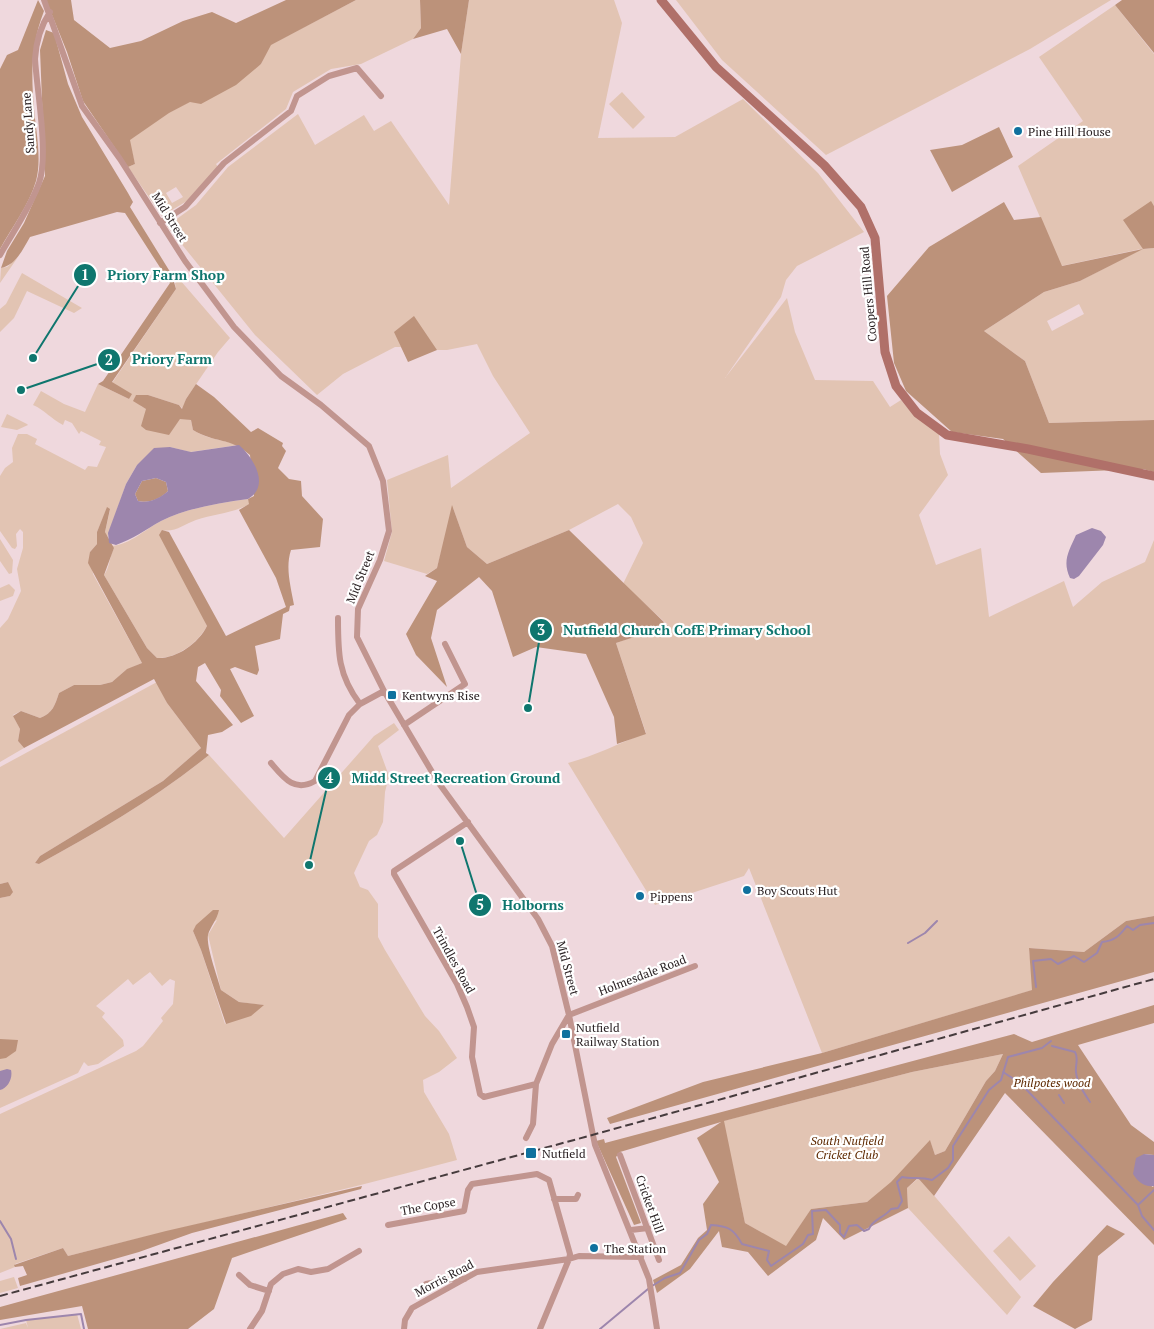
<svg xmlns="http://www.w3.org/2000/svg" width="1154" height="1329" viewBox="0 0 1154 1329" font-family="'PT Serif',serif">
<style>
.green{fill:#e2c4b3;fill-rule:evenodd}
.forest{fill:#bc927a;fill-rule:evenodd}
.water{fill:#9d86ad;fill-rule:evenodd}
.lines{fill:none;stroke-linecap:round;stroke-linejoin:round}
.stream{stroke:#9d86ad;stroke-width:2}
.street{stroke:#c1958f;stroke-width:6}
.secondary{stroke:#b07069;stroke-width:9}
.rail{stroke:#463b3d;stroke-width:2;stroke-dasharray:8 4;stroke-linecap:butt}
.poi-dot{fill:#10719e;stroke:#fff;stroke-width:2}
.labels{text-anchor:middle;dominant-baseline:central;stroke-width:4.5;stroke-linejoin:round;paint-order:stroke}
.street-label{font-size:12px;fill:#2b2224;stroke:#fff}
.poi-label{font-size:12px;fill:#2b2224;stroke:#fff;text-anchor:start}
.park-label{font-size:12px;font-style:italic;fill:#5e2900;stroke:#fff}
.leader{fill:none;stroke:#0f766e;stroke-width:2}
.callout-dot{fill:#0f766e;stroke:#fff;stroke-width:2}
.mark-label{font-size:15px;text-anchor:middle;font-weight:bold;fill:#fff}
.callout-label{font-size:14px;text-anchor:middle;font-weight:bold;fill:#0f766e;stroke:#fff;stroke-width:4.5;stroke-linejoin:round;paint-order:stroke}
</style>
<rect width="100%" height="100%" fill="#efd8dd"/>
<path class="green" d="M356 0H420L421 28 413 39 361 64 331 69 293 92 286 109 216 164 218 167 187 201 162 216 128 167 135 164 129 140 168 113 261 64 270 45ZM176 187 183 197 172 203 166 193Z
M469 0H614L622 23 598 138 675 137 743 99 818 173 864 232 797 266 786 280 781 297 725 378 787 298 795 332 815 380 873 381 890 407 901 400 912 413 939 434 940 454 948 475 919 515 936 565 981 548 989 617 1064 581 1073 607 1102 582 1145 562 1154 540V916L1126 921 1084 952 1029 948 1033 990 822 1053 749 868 744 876 655 905 568 763C595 756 619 743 646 733L616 643 668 625 623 584 643 543 631 517 618 504 569 530 487 564 467 547 453 508 437 568 427 574 384 561 392 532 387 480 448 455 451 488 530 433 493 376 477 344 447 350H437L395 332 401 347H395L343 374 317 395 255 335 167 226 196 205 228 167 298 114 315 145 364 115 374 131 391 121 449 205 461 54Z
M676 0H1111L1030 49 826 155 722 60Z
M1115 5 1154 54V206L1151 202 1143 249 1154 248V420L1049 423 1025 361 984 331 1044 292 1080 281 1141 249 1061 266 1018 166 1083 121 1039 57ZM1079 304 1084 314 1052 331 1047 321Z
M622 92 645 117 633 129 609 104Z
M18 257 0 283 1 268 7 267Z
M22 273 82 308 74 313 27 291 14 318 0 332V309L6 304Z
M180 280 230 338 218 352 186 399 183 409 179 405 148 395 135 396 141 406 147 409 191 420 193 430C207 439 223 440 239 445L190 452 170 447 137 465 126 484 107 538 105 532 110 510 107 508 97 532V544L90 552 93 574 142 663 126 670 112 682 100 685H74L59 693C55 705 53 713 40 718L21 711 13 715 20 729 18 741 24 748 0 762V628L8 619 21 591 17 569 23 548V532L20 529 16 534 17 546 15 549 12 548 0 531V476L5 468 13 462 12 448 18 434H27L37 439 35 444 85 470 88 466 97 467 106 447 99 445 101 441 81 431 79 434 72 423 65 420 63 425C51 419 45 410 33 405L41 391 64 404 85 412 98 384 129 399 131 394 112 383 176 289 175 283Z
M7 414 27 424 28 425 17 430 1 427Z
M248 499 250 504C233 513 214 514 196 520 185 524 174 533 162 530L207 626C198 643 176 659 157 658L147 648 104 575C110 567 109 558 114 548L112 546C131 544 144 530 161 521 187 508 219 503 248 499Z
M0 539 13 560 12 573 9 574 0 561Z
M9 584 15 590 13 596 0 601V588Z
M157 682 167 703 201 748 163 781 40 856 35 863 39 864C99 831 156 798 209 755L284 838 374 736 394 723 399 730 378 746 389 776 385 792 383 822 377 835 369 841 354 873 360 887 368 890 378 904V937L385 950 425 1016 439 1031 457 1058 439 1072 423 1080 424 1092 449 1134 457 1160C328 1195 197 1223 68 1256L63 1248 15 1264V1267L0 1273V1114L136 1051 143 1046 163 1021 161 1018 173 1004 175 981 170 979 162 986 150 972 133 985 128 979 96 1006 105 1013 102 1017 123 1040 124 1046 98 1064 88 1066 84 1062 78 1073 0 1108V898L10 896 8 882 0 884V767ZM217 920 208 935 221 990 239 1002 263 1005 225 1024 201 950 193 931Z
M1003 1054 995 1071 986 1081 945 1151 935 1155 930 1141 921 1167 867 1202 811 1209 786 1247 745 1223 723 1121 912 1072Z
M919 1178 1021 1297 1007 1315 908 1208 907 1188Z
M1009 1236 1036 1266 1020 1281 993 1251Z
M14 1277 18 1288 0 1293V1281Z
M77 1314 81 1329H0L26 1323 28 1328 26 1320Z"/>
<path class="forest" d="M38 0 44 11C31 45 31 73 34 109 36 132 42 159 36 181 29 205 12 227 0 249V69L7 55 18 50Z
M46 0H71L74 20 110 48 141 41 183 21 212 12 236 23 286 0H356L271 45 261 64 236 85 201 104 190 102 169 113 130 140 135 164 128 167 83 101 67 52Z
M420 0H469L461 54 447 29 413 39 421 28Z
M1122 0H1154V53L1115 5Z
M46 30 54 33 68 84 82 117 128 193 133 202 130 207 172 275 176 289 112 382 132 394 129 399 98 384 103 381 170 283 125 213 117 212 30 237C23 249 16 265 1 268L7 251 24 223 45 176 40 50Z
M999 127 1013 157 952 192 930 150 962 145Z
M1151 201 1154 206V248L1143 249 1080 281 1044 292 984 331 1025 361 1049 423 1154 420V472L1143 469 1041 473 1003 439 952 432 906 391 894 363 887 296 929 247 1004 202 1014 220 1041 217 1062 266 1143 249 1123 220Z
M414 316 437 350 408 362 394 332Z
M196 384 214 397 251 432 258 428 283 443 282 446 286 451 278 468 289 479 301 481 302 496 323 519 320 547 291 550C285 568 291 587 294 605L290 606 289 611 283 614 280 639 255 646 259 670 257 675 235 667 230 669 254 716 241 723 220 696 221 690 205 663 198 667 196 681 233 725 222 732 208 735 206 753 209 755C156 798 99 831 39 864L35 863 40 856 163 781 201 748 167 703 154 679 24 748 18 741 20 729 13 716 21 711 40 718C53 713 55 705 59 693L74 685H100L112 682 127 669 142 663 88 563 90 552 97 544V532L107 507 110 509 105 532 114 548 104 575 147 648 157 658C176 659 198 644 207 626L159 535 162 530 169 532 226 636 286 607 276 578 239 510 249 504 248 499 254 496 250 455C230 437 214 443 193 430L191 420 180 419 169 435 146 430 141 426 146 409 133 401 136 395H148L179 405 182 409 186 399Z
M156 478 166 482 168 491C162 498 148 504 138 501L135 494 142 481Z
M452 505 467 547 487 564 569 530 668 626 616 643 646 734 617 744 614 717 586 654 536 647 513 657 492 591 479 577 437 610 431 638 447 687 416 655 406 634 437 581 425 576 437 568Z
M8 882 13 892 10 896 0 898V884Z
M213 910H219C217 920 210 927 208 935 206 947 218 978 221 990L239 1002 264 1005 251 1016 226 1024 201 950 193 931 196 925Z
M1154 916V972L610 1124 607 1118 703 1082 822 1053 1032 990 1029 948 1084 952 1126 921Z
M1154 1005V1023L1078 1045 1131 1125 1154 1142V1155L1144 1154 1152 1187 1154 1186V1245L1005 1093 934 1196 918 1178 907 1188 908 1208 844 1240 823 1218 816 1240 768 1276 748 1252 722 1247 719 1231 690 1269 657 1293 653 1280 681 1265 698 1238 707 1230 703 1204 719 1182 697 1138 721 1122 620 1152 616 1157 641 1223 634 1225 596 1141 604 1139 605 1143 1014 1034 1032 1042ZM1003 1054 995 1071 986 1081 945 1151 935 1155 930 1140 891 1182 867 1202 811 1209 786 1246 745 1223 724 1121 912 1072Z
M0 1039 18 1040 16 1051 6 1058 0 1059Z
M362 1186 361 1189 192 1233 139 1252 20 1286 18 1278 27 1275 23 1266 15 1267 14 1265 63 1248 68 1256 166 1231Z
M343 1213 347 1219 232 1258 214 1309 188 1329H88L82 1306 0 1320V1307Z
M1107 1225 1125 1234 1098 1256 1092 1320 1075 1329 1033 1306 1053 1282Z"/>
<path class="water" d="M239 445C253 457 271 486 248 499 219 503 187 508 161 521 145 530 133 539 116 545L109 543 108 533 126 484 137 465 154 448 170 447 191 452ZM156 478 166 482 168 491C161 498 147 504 138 501L135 494 142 481Z
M1092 528 1101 531 1106 537 1103 545 1079 576 1074 579 1070 578C1062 561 1069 551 1076 535Z
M7 1069 11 1070C13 1078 8 1088 0 1090V1071Z
M1144 1154 1154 1155V1186C1144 1187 1138 1182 1133 1174L1136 1158Z"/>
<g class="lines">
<path class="stream" d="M908 943 925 933 937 921
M1036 987 1033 961 1051 959 1058 964 1074 956 1084 962 1097 953 1102 942C1115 941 1120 935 1127 926L1133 930 1140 925 1154 923
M1052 1046 1075 1052C1079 1059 1075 1065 1076 1072 1077 1083 1084 1093 1090 1102
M1003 1072 1020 1083 1138 1205 1142 1216 1154 1230
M1059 1095 1064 1103
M1138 1205 1154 1190
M0 1221 11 1239 16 1259
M652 1286 665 1278 680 1273 699 1240 707 1234 711 1225C728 1226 734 1229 742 1244L769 1251 767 1260 771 1266 803 1244 808 1235 813 1234 812 1211 826 1210 840 1225V1233L844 1237 849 1226 857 1225 864 1231 869 1229C873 1219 884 1218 891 1209L898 1208 902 1201 897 1182 902 1177C913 1179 921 1177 932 1180L948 1168 953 1160V1146L989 1090 1001 1080 1008 1057 1042 1048 1051 1041
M0 1325 26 1320 81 1314 84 1329
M600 1329 648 1289"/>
<path class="street" d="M44 0 82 106 120 159 185 261 234 327 281 376 321 405 369 446 383 481 389 531 380 560 358 609 357 637 384 691 438 782 538 919 552 946 569 1015 595 1145 649 1279 657 1329
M160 223 185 207 224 163 291 111 297 96 329 76 357 68 381 96
M0 255C13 232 30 208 39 183 49 155 37 92 35 59 36 42 40 27 50 12
M338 618C338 653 338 675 360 704
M404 725 465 684 445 644
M271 763C283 777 294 793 315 781L349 715 360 704 384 691
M468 822 394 871V874L457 984 467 1007 474 1027 472 1057 480 1094 484 1097 536 1084
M526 1138 533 1124 536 1084 552 1044 569 1015 695 966
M620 1155 659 1260
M554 1199H576L578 1195
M388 1225 464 1211 468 1190 472 1184 537 1174 549 1180 570 1254 569 1259 477 1272 412 1308 405 1320 404 1329
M631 1230 648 1228
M239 1275 250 1285 269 1291
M426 1284 456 1278 465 1279
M250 1329 262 1311 271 1284 283 1274 298 1269 311 1272 328 1269 359 1251
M540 1329 569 1259 579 1256 641 1257"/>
<path class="secondary" d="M661 0 716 67 824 165 861 207 875 238 885 352 896 386 917 413 947 435 1028 449 1154 476"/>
<path class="rail" d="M0 1296 585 1137 1154 979"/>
</g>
<g class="poi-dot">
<circle cx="1018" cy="131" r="5"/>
<rect x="387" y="690" width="10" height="10" rx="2.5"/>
<circle cx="747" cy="890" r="5"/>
<circle cx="640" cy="896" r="5"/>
<rect x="561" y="1029" width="10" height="10" rx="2.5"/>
<rect x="525" y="1147" width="12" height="12" rx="2.5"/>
<circle cx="594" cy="1248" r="5"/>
</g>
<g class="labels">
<g class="street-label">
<text transform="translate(28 123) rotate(-94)">Sandy Lane</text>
<text transform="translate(170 217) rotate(58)">Mid Street</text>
<text transform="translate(868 294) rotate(-95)">Coopers Hill Road</text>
<text transform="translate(360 577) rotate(-68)">Mid Street</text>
<text transform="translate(454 960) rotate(61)">Trindles Road</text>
<text transform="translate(568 968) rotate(75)">Mid Street</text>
<text transform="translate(642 975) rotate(-21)">Holmesdale Road</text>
<text transform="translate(650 1204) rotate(70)">Cricket Hill</text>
<text transform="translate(428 1206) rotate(-10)">The Copse</text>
<text transform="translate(444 1278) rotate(-28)">Morris Road</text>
</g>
<g class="poi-label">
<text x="1028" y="131">Pine Hill House</text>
<text x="402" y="695">Kentwyns Rise</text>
<text x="757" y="890">Boy Scouts Hut</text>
<text x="650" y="896">Pippens</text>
<text x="576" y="1027">Nutfield<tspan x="576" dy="14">Railway Station</tspan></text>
<text x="542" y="1153">Nutfield</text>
<text x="604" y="1248">The Station</text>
</g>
<g class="park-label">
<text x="1052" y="1082">Philpotes wood</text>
<text x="847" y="1140">South Nutfield<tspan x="847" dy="14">Cricket Club</tspan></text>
</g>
</g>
<path class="leader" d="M33 358L85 275M21 390L109 360M528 708L541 630M309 865L329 778M460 841L480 905"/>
<g class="callout-dot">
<circle cx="33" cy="358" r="5"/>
<circle cx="21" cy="390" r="5"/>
<circle cx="528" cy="708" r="5"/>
<circle cx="309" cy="865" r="5"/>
<circle cx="460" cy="841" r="5"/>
<circle cx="85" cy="275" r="12"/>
<circle cx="109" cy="360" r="12"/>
<circle cx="541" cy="630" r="12"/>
<circle cx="329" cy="778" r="12"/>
<circle cx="480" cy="905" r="12"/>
</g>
<g class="mark-label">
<text x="85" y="280">1</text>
<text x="109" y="365">2</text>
<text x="541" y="635">3</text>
<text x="329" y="783">4</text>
<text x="480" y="910">5</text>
</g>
<g class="callout-label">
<text x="166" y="280">Priory Farm Shop</text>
<text x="172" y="364">Priory Farm</text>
<text x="687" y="635">Nutfield Church CofE Primary School</text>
<text x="456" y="783">Midd Street Recreation Ground</text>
<text x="533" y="910">Holborns</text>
</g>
</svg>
